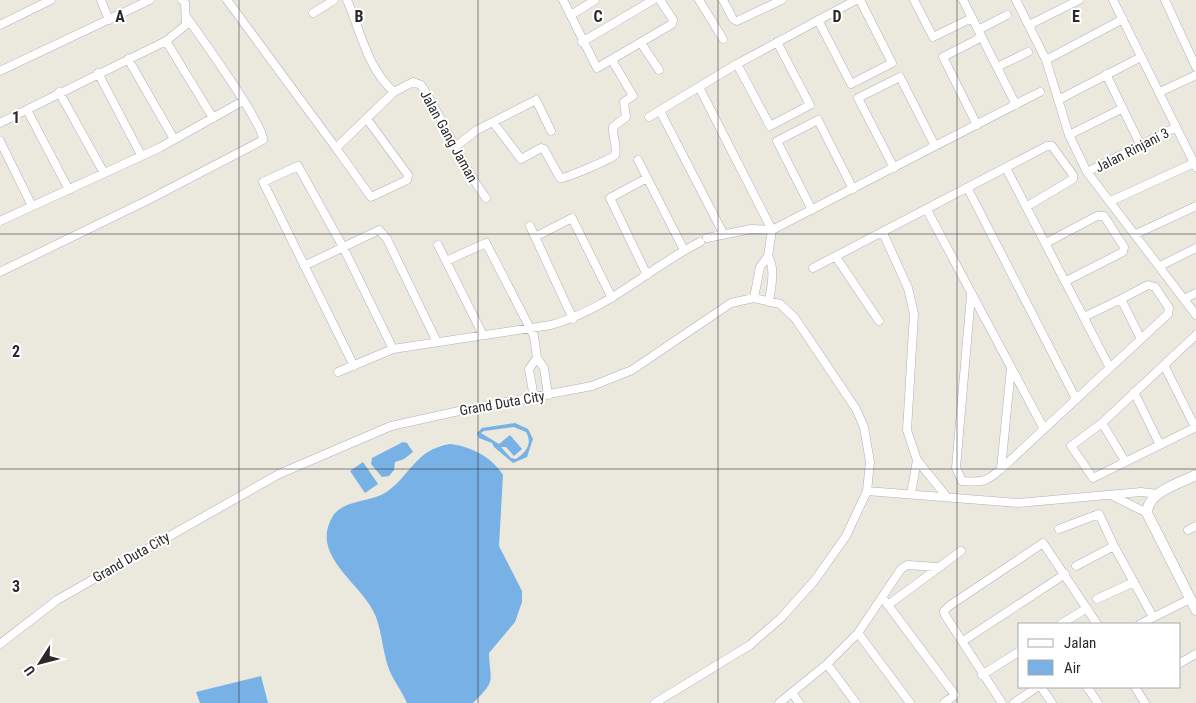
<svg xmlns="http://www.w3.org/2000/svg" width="1196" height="703" viewBox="0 0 1196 703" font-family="'Roboto Condensed',sans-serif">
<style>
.water{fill:#77b1e5;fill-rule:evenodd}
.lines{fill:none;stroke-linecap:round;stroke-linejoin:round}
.street-casing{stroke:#b0b0bc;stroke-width:9}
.secondary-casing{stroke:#b0b0bc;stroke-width:11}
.street{stroke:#fff;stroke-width:8}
.secondary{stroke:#fff;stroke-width:10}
.grid{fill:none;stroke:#2a2a2a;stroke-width:1;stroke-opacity:0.55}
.labels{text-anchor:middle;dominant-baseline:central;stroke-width:4;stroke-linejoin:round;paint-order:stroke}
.street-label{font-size:14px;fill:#2a2a2a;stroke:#fff}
.grid-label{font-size:16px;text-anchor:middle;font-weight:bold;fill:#2a2a2a;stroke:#fff;stroke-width:4;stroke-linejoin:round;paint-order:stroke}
</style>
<rect width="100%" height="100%" fill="#ebe8dd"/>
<path class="water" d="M515 423 528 429 533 439 527 457 513 463 494 447 492 443 479 438 477 433 482 428ZM514 427 526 432C533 444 526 452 516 459L511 458 501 447H506L514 456 522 449 510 435 499 444 481 433 484 431Z
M403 442 407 443 413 452 404 459 395 462 394 470 389 476 382 477 371 464 372 458Z
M450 444C470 446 492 457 503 475L499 546 522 591V602L515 622 489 653C490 683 497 679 473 703H407C403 694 397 685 392 676 383 659 383 636 376 617 364 584 308 556 333 516 343 500 370 502 385 493 411 476 414 450 450 444Z
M363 462 378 484 365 493 350 471Z
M261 676 268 703H200L196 692Z"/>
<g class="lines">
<defs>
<path id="street" d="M101 0 109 20
M227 0 336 148 394 92
M347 0C361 32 367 68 394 92L413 82 421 85C445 122 460 163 486 198
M563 0 597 68 672 24 673 20 660 0
M699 0 723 39
M723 0 733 19 737 21 782 0
M914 0 933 37 972 18
M963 0 1016 105
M1016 0 1046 60 1069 135 1087 172 1196 315
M1113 0 1196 167
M1165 0 1196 67
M313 13 334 0
M571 15 595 0
M818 20 851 84 892 63 860 0
M0 25 51 0
M1029 25 1079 0
M978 30 1007 15
M166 41 213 118
M582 42 653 0
M641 43 659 70
M128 59 174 139
M1046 60 1123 19
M737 64 770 126 810 105 777 42
M997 67 1028 52
M0 71 150 0
M98 73 141 155
M1106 74 1140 144
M699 87 772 230 768 256 760 267 754 298
M59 92 104 173
M1160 92 1196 75
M1060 99 1141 57
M27 110 69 190
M660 111 723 233
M649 117 737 64 856 0
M493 122 521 159 541 148 544 149 560 178C565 179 613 158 615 155 618 148 612 135 613 127L626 117 624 102 633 96 612 60
M0 123 166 41 186 25 185 3 182 0
M977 125 943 57 982 37
M1069 135 1123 108
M0 141 32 206
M455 147 477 130 536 100 551 131
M336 148 371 197 407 180 408 175 367 119
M638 160 684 250
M894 168 858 98 900 77 935 146
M1006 168 1110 368
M1087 172 1176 127
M968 189 1076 399
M1111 201 1194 163
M812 210 777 141 818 120 853 189
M927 210 1044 429
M0 221 159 148 243 101
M530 226 573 319
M883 233 908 288 914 314 907 430 917 460 946 496
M1136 234 1196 206
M535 237 572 218 612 298
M707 238 751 229 772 230 1040 92
M1046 243 1097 216H1104L1124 247 1123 252 1066 281
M438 245 483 335
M768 256C776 270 771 286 769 302
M836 257 879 321
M446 261 486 243 534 336 537 358 544 368 548 395
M304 266 379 230 387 239 437 342
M1160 266 1196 248
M813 268 1047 146H1052L1073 175V179L1026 207
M0 272 148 200 263 140C264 124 199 35 186 16
M647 275 610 198 647 178
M971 295 956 468 962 481C982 482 985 483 1001 469L1168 314 1169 308 1155 287 1148 285 1121 299
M1184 299 1196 293
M1084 317 1121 299 1141 339
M1164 365 1195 427
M354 366 263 182 298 166 343 247 393 349
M338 372 393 349 551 325C609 309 647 269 700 242
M1134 392 1160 445
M534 398 529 369 537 358
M1102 423 1071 446 1093 478 1196 427
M1125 461 1102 423 1196 335
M1001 469 1011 368
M911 494 917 460
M1111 495 1147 513
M1059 529 1099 514 1114 546 1153 617
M1188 530 1196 526
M1076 566 1114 546
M882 597 955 695 944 703
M1097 599 1134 582
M888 605 961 551
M1061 624 1087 608
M1140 624 1190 599
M858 633 910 703
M963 641 1065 574
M0 644 57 600 279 474 391 426 459 411 592 386 632 370 731 303 754 298 780 304 795 318 856 409 864 427 870 462 867 491 1018 503 1141 492 1158 494
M1180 663 1196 654
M827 664 856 703
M982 675 1020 651
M1041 687 1052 703
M1087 687 1098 703
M1135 687 1145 703
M793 694 799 703
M655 703 750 645 781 618 815 580 846 536 867 491
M779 703 827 664 858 633 901 569 907 565 939 567
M1002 703 945 615 944 611 949 606 1043 543 1097 624
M1014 703 1037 687"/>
<path id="secondary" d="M1196 475C1180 483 1147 492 1147 513L1196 610"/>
</defs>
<use href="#street" class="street-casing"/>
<use href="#secondary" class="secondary-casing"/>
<use href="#street" class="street"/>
<use href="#secondary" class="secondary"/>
</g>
<path class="grid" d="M239 0V703M478 0V703M718 0V703M957 0V703M0 234H1196M0 469H1196"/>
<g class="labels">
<g class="street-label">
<text transform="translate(449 136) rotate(61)">Jalan Gang Jaman</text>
<text transform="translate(1132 150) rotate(-27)">Jalan Rinjani 3</text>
<text transform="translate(502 403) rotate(-10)">Grand Duta City</text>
<text transform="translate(131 557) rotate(-30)">Grand Duta City</text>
</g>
</g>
<g class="grid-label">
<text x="120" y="22">A</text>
<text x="359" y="22">B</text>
<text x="598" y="22">C</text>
<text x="837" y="22">D</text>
<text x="1076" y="22">E</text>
<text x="16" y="123">1</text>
<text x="16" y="357">2</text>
<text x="16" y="592">3</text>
</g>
<rect x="1018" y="623" width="162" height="65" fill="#ffffff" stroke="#aaaaaa"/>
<rect x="1028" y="639" width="25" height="8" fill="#ffffff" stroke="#aaaaaa"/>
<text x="1064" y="648" font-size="15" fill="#2a2a2a">Jalan</text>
<rect x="1028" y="660" width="25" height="15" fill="#77b1e5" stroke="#aaaaaa"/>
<text x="1064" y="673" font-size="15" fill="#2a2a2a">Air</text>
<g transform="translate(40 663) rotate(234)" stroke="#ffffff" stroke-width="4" paint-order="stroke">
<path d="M0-4L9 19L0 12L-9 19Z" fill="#2a2a2a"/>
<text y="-8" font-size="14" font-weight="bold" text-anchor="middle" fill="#2a2a2a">U</text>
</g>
</svg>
